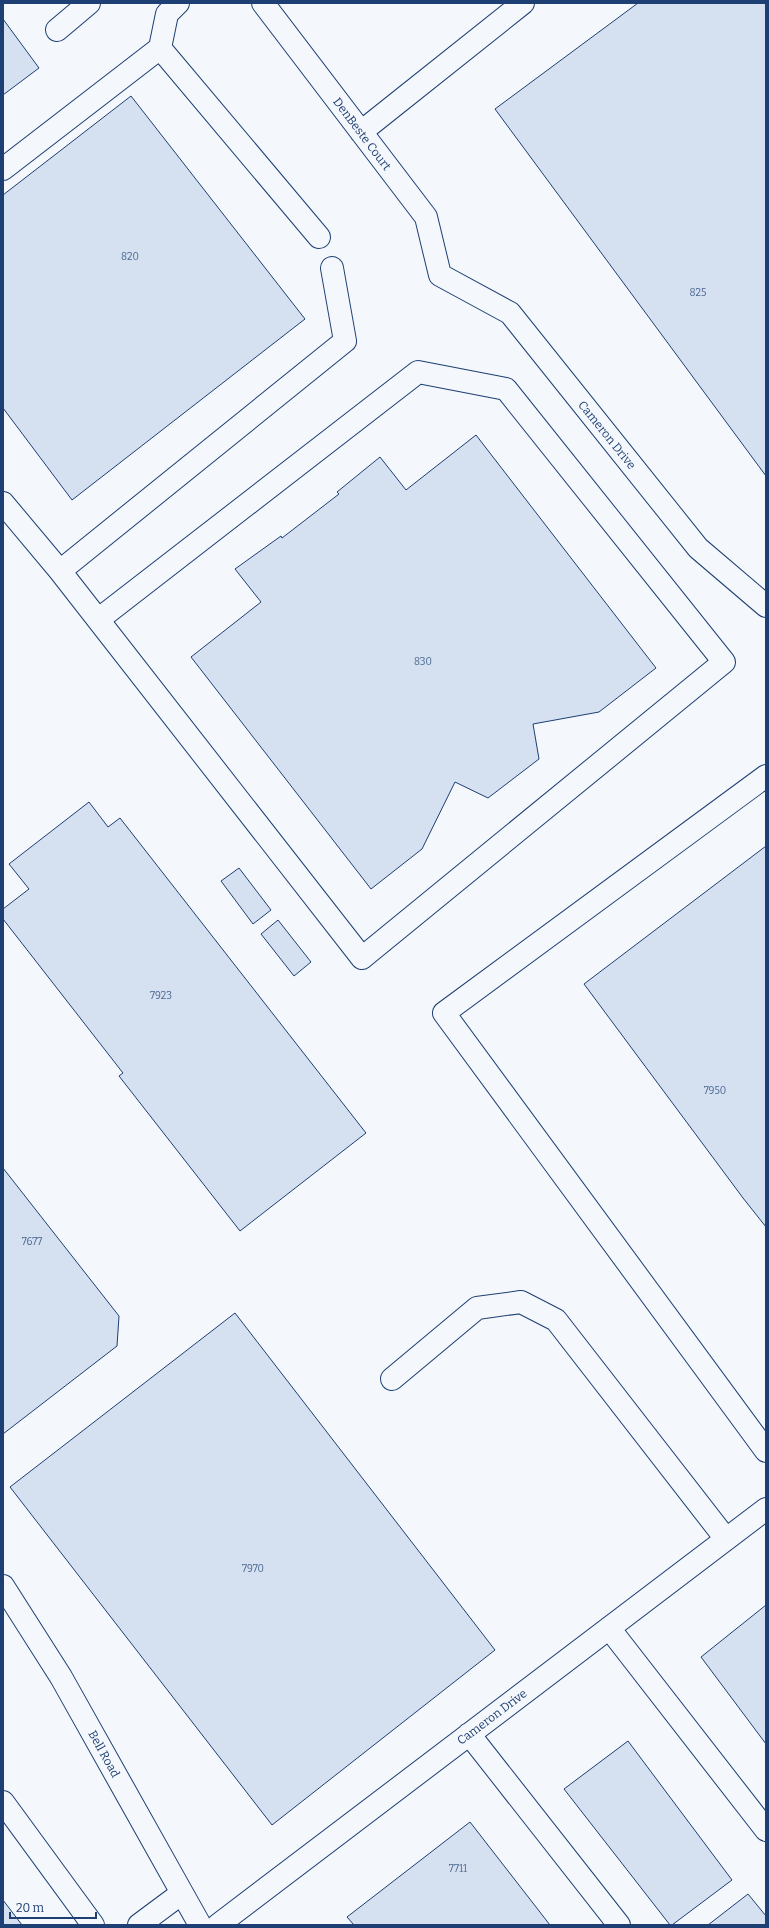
<svg xmlns="http://www.w3.org/2000/svg" width="769" height="1928" viewBox="0 0 769 1928" font-family="Bitter,serif">
<style>
.building{fill:#d5e0f0;stroke:#1d3f73}
.lines{fill:none;stroke-linecap:round;stroke-linejoin:round}
.minor-casing{stroke:#1d3f73;stroke-width:24}
.minor{stroke:#f4f7fb;stroke-width:22}
.labels{text-anchor:middle;dominant-baseline:central;stroke-width:3;stroke-linejoin:round;paint-order:stroke}
.number-label{font-size:10px;fill:#4b6792}
.street-label{font-size:12px;fill:#1d3f73;stroke:#f4f7fb}
</style>
<rect width="100%" height="100%" fill="#f4f7fb"/>
<path class="building" d="M638 3H766V476L495 109Z
M3 19 39 68 3 95Z
M131 96 305 319 72 500 3 408V195Z
M476 435 656 668 599 712 533 724 539 759 488 798 455 782 422 849 371 889 191 657 261 602 235 569 281 536 282 538 339 494 337 492 380 457 406 490Z
M89 802 108 827 120 818 366 1133 240 1231 119 1076 123 1073 3 919V909L29 889 9 864Z
M766 846V1227L743 1198 584 984Z
M239 868 271 910 253 924 221 881Z
M278 920 311 962 294 976 261 934Z
M3 1168 119 1316 117 1346 3 1434Z
M235 1313 495 1650 272 1825 10 1487Z
M766 1605V1744L701 1657Z
M628 1741 732 1880 672 1925H670L564 1789Z
M470 1822 550 1925H354L347 1917Z
M748 1894 766 1916V1925H708Z
M3 1900 22 1925H3Z"/>
<g class="lines">
<defs>
<path id="minor" d="M178 3 167 14 160 48 319 237
M263 3 426 217 440 275 510 313 698 548 766 606
M57 30 89 3
M361 132 523 3
M3 169 160 48
M3 503 60 571 345 341 332 268
M60 571 362 958 724 662 506 389 418 372 99 619
M766 776 444 1013 766 1451
M392 1379 477 1308 521 1302 556 1320 726 1539
M3 1586 61 1677 200 1925
M609 1628 766 1830
M469 1734 619 1925
M3 1802 93 1925
M139 1925 182 1893
M218 1925 766 1509"/>
</defs>
<use href="#minor" class="minor-casing"/>
<use href="#minor" class="minor"/>
</g>
<g class="labels">
<g class="number-label">
<text x="130" y="257">820</text>
<text x="698" y="293">825</text>
<text x="423" y="662">830</text>
<text x="161" y="996">7923</text>
<text x="715" y="1091">7950</text>
<text x="32" y="1242">7677</text>
<text x="253" y="1569">7970</text>
<text x="458" y="1869">7711</text>
</g>
<g class="street-label">
<text transform="translate(362 134) rotate(53)">DenBeste Court</text>
<text transform="translate(607 435) rotate(51)">Cameron Drive</text>
<text transform="translate(492 1717) rotate(-37)">Cameron Drive</text>
<text transform="translate(104 1754) rotate(61)">Bell Road</text>
</g>
</g>
<rect width="769" height="1928" fill="none" stroke="#1d3f73" stroke-width="8"/>
<path d="M10 1912v6h86v-6" fill="none" stroke="#1d3f73" stroke-width="2"/>
<text x="16" y="1912" font-size="12" fill="#1d3f73" stroke="#f4f7fb" stroke-width="3" paint-order="stroke">20 m</text>
</svg>
